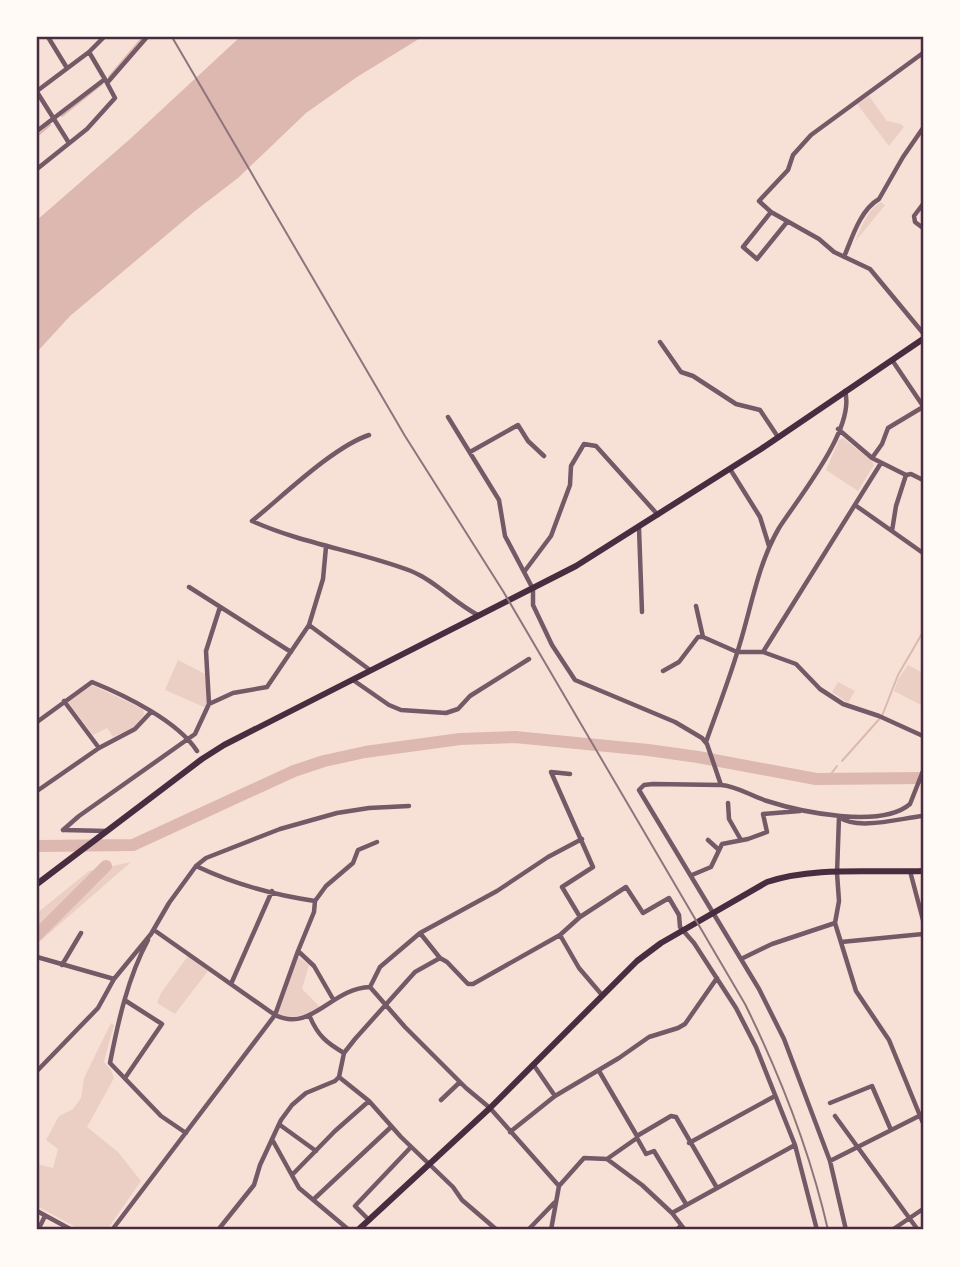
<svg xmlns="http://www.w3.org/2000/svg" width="960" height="1267" viewBox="0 0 960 1267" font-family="'Sofia Sans Condensed',sans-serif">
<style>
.green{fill:#ebcfc5}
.water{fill:#dcb8b0}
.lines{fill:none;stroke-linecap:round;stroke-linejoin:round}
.stream{stroke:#dcb8b0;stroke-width:2}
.river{stroke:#dcb8b0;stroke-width:12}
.minor{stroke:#755966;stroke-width:4.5}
.primary{stroke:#4a2c40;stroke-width:6}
.rail{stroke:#8f747c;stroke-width:2}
.neatline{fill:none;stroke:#4a2c40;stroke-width:2.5}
</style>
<rect width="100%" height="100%" fill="#f7e1d7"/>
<path class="green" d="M869 96 887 121 901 124 904 127 889 146 857 104Z
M881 202 885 205 855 242C861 227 867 210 881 202Z
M843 438 872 461 874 465 858 491 826 470 839 440Z
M178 660 205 674 207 703 206 708 165 690Z
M908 665 923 673V706L894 691 898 679Z
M838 682 855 691 848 703 832 692Z
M92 685 143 709 144 715 134 727 113 737 107 728 93 735 68 702Z
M131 862 37 944V913L89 871Z
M188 956 208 971 175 1014 157 1003 161 993Z
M297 956 309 965 302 989 321 1008 312 1015 282 1017 276 1012Z
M111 1023 114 1025 104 1062 111 1070 114 1078 87 1127 118 1152 141 1181 107 1230H81L37 1206V1164L53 1168 58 1149 46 1140 59 1116 73 1109 81 1098 84 1078Z"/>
<path class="water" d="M240 37H422L357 77 306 113 238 178 195 211 70 316 37 352V220L130 139Z"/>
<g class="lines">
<path class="stream" d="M109 77 143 37
M62 116 102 84
M37 136 50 125
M842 761 882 716 898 675 923 632
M827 779 837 766"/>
<path class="river" d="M37 846 133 845 294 771 324 761 365 752 460 739 515 737 648 750 698 757 816 779 923 778
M37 935 106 866"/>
<path class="minor" d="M48 37 67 68
M89 52 106 81
M923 53 811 135 793 155 788 170 759 201 771 212 819 239 834 252 870 269 923 333
M37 91 89 52 104 37
M37 92 69 143
M37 131 105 79
M37 169 87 129 115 98 107 83 147 37
M923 204 914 216 915 222 923 228
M771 212 743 247 757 259 787 222
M844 257C852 238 860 210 879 199L903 157 923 128
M660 342 681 372 693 376 736 404 760 410 778 437
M892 360 923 406
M448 417 499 500 505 536 533 589V605L552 645 575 680 675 722 702 738 707 744 721 785 653 784 644 785 639 790 759 989 784 1039 830 1161 846 1230
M838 429 872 458 906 475 911 474 923 480
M369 435C333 447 283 496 252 521 303 544 359 551 411 571 436 581 454 603 478 615
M470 452 518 425 528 441 544 456
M872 458 882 444 888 428 923 407
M881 463 763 652 796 664 820 689 843 704 879 716 923 736
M730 469 760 517 769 546
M855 505 923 553
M639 528 642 612
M892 531 896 506 906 475
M524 572 551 536 570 485 571 466 584 444 596 446 658 515
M189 587 291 652
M696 606 703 637
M309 625 370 670
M663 671 679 662 698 637H703L737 652H763
M353 680 389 705 401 710 446 713 458 709 470 696 529 659
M64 701 99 748
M209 704 233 693 267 687 309 625 323 579 326 547
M37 722 92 682C124 695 178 721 197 751
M706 742C718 708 731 675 741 640 752 603 759 562 779 528 799 497 856 428 845 391
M570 774 551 772 593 867 562 887 580 917
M721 785C737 786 751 796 767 801 801 812 881 829 910 804L923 771
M37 791 99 748 135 729 151 712
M728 803 729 819 741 840
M923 816C901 818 858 831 839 817L837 873 839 901 835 923 856 991 889 1040 923 1123
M63 830 79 816 195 734 209 704 206 651 220 607
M64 830 107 831
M708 840 719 850
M196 866C234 884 273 895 315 901
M910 871 923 920
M692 875 711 867 722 844 748 839 767 832 763 814 800 811
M154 930 275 1015 298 951
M420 933 440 958
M560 935 579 968 602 995
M148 940C128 977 118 1022 110 1063L161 1116 186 1133
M841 942 923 934
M37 957 114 979
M741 959 772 944 835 923
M62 965 81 933
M231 984 272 891
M370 987 405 1027 466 1088 490 1108 559 1186 551 1230
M370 987 380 967 420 933 497 891 548 857 582 839
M333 999 314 966 298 951 314 912 315 901 326 886 353 863 358 850 377 842
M310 1017C318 1036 327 1043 344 1053
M533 1064 555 1096
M37 1071 98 1008 114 979 151 934 169 903 196 866 206 858 280 829 337 813 369 808 409 806
M599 1071 637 1136
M339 1077 369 1101 401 1137 453 1187 462 1200 497 1230
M125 1078 162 1024 126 1001
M441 1100 460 1082
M830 1103 872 1086 891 1130
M835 1116 918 1230
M280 1125 316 1151
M510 1132 555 1096 619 1058 649 1037 678 1028 685 1024 717 978
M637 1138 646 1154 654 1151 686 1204
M273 1141 299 1188 349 1230
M689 1143 775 1096
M607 1159 642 1185 672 1213 795 1145
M830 1161 923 1114
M292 1175 335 1131 369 1101
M559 1186 584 1158 607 1159 637 1138V1136L671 1116 676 1117 717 1188
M314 1199 391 1127
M37 1211 72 1230
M672 1213 685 1230
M369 1220 355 1206 411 1147
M38 1230 45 1216
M112 1230 275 1015C312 1033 331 988 370 987
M218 1230 254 1185 260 1165 281 1120 292 1105 306 1093 335 1081 339 1077 344 1053 355 1039 415 972 440 958 447 962 468 984H473L560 935 580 917 626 887 643 913 669 898 679 915 680 927 694 943 736 1008 756 1047 795 1145 817 1230
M511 1230H512
M528 1230 554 1203
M676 1230 681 1226
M892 1230 923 1209"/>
<path class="primary" d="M37 884 202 759 224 745 576 566 761 449 923 339
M358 1230 490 1108 637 961 661 943 767 882C814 866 873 873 923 871"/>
<path class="rail" d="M172 37 405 436 503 591 745 1004C781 1077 810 1151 828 1230"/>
</g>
<rect width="960" height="1267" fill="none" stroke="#fffaf5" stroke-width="77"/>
<rect x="38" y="38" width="884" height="1190" class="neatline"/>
</svg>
